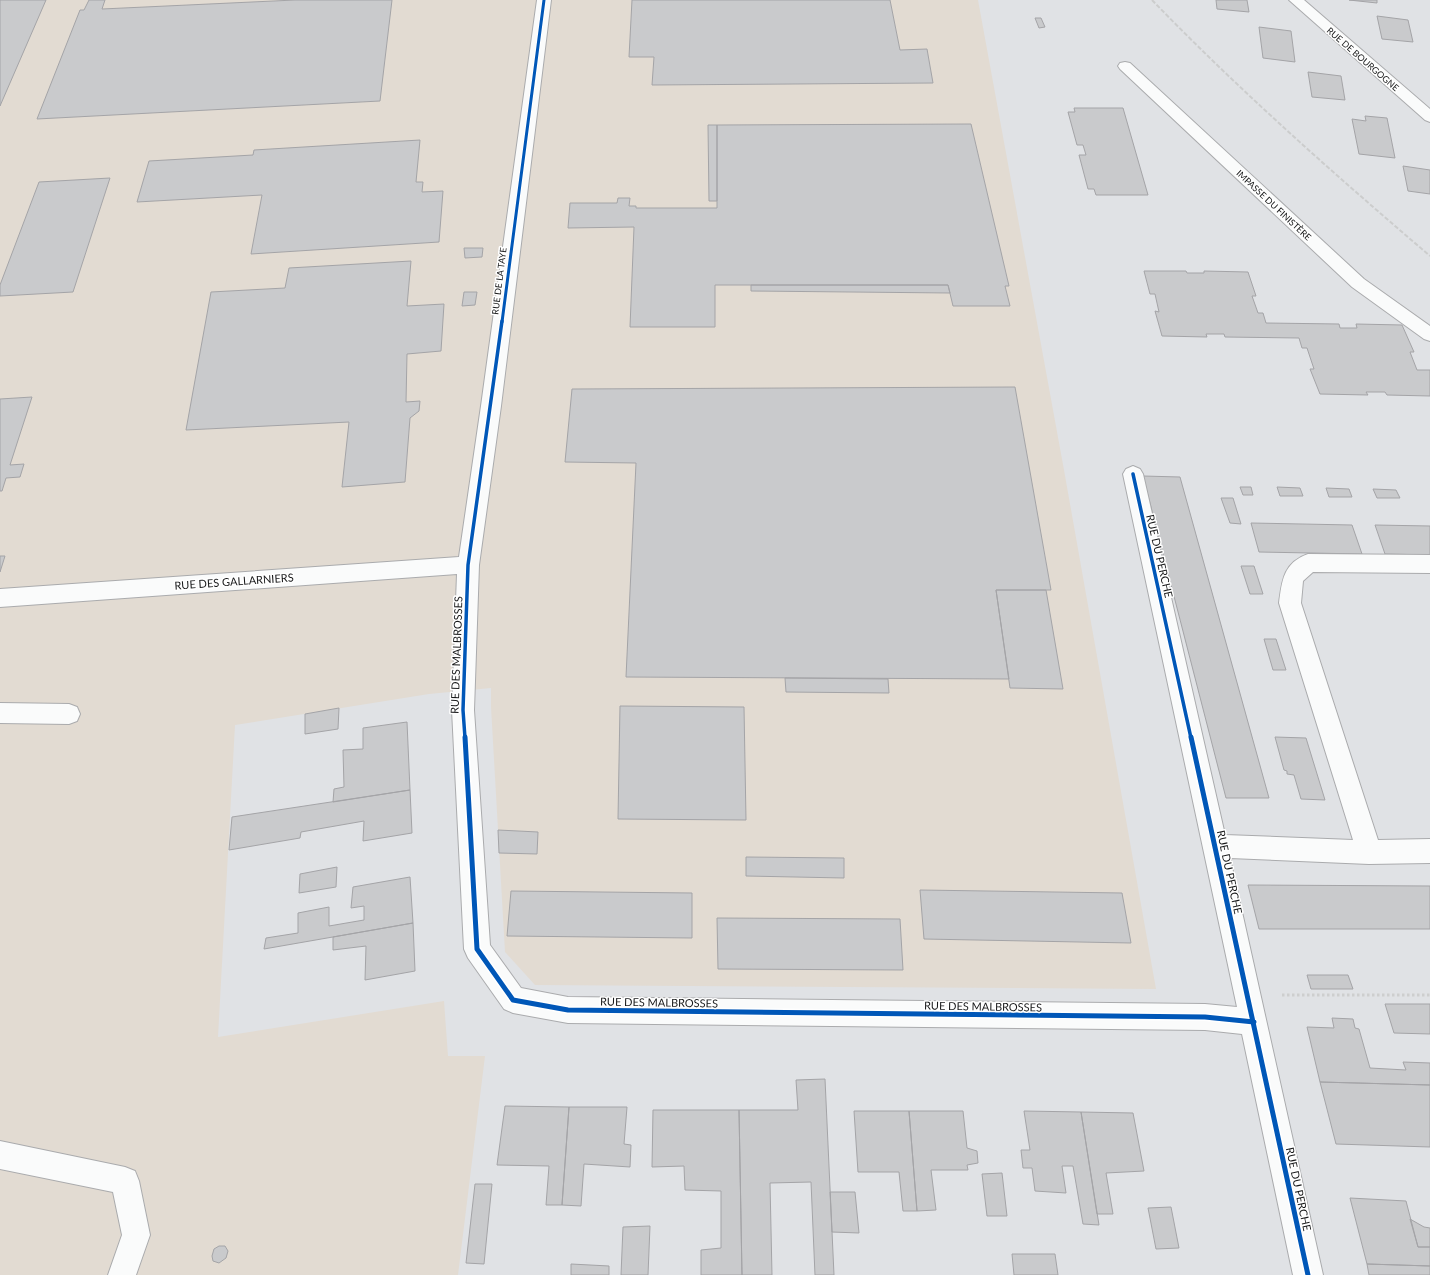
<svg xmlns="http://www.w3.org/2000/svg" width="1430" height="1275" viewBox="0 0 1430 1275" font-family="Lato,sans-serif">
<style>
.industrial{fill:#e2dbd2}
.building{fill:#c9cacc;stroke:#a4a4a7}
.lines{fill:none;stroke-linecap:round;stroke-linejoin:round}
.lane-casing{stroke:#aaabad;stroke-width:2}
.street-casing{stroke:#aaabad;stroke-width:2}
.path{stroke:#cdcece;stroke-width:3;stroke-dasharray:2.5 2.5;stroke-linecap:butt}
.lane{fill:#fafbfb;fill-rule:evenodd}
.street{fill:#fafbfb;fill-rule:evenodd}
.rail{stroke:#cccdcd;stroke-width:2;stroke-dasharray:4.5 2;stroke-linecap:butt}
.cycleway-far2-casing{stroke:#fff;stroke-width:5}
.cycleway-far1-casing{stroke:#fff;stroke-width:6}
.cycleway-casing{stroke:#fff;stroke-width:8}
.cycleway-far2{stroke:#0057b8;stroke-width:3}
.cycleway-far1{stroke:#0057b8;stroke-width:3.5}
.cycleway{stroke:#0057b8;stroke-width:5}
.labels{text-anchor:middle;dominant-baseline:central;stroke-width:3;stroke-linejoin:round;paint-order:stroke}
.far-street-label{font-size:9px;fill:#171819;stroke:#fff}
.street-label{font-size:11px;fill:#171819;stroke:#fff}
</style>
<rect width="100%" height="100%" fill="#e0e2e5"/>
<path class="industrial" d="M0 0H978L1064 470 1156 989 535 985 505 952 491 707V688L429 694 235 725 218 1037 444 1001 448 1056H485L458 1275H0Z"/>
<path class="building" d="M0 0H46L0 106Z
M89 0H105L102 9 295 0H392L380 101 37 119 80 10H84Z
M632 0H890L900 50 927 49 933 83 652 85 654 57H629Z
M1216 0H1247L1249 12 1217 9Z
M1349 0H1377V3Z
M1377 16 1408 20 1413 42 1382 39Z
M1035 18H1041L1045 27 1039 28Z
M1259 27 1291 31 1295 62 1263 58Z
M1308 72 1341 76 1345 100 1312 97Z
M1074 108H1123L1148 195H1096L1094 189H1088L1079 155H1086L1083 145H1077L1068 112H1075Z
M1365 116 1387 118 1395 158 1359 154 1352 119 1366 121Z
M971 124 1009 286H1005L1010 306H953L948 285H715V327H630L634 227 568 228 570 203H617L618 198H630L629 206H636V208H717V125Z
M708 125H717V201H709Z
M420 140 416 182H423L422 192 443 191 439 242 251 254 262 195 137 202 149 161 253 155 254 150Z
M1403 166 1430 170V194L1408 191Z
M110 178 73 292 0 296V285L39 182Z
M464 248H483L482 257 465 258Z
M411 261 407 306 444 304 441 351 407 354 406 402 420 401 419 411 410 418 405 482 342 487 349 422 186 430 211 292 285 288 289 268Z
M1144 271H1186L1187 273H1204V271L1248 272 1256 296H1252L1258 313H1263L1266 323 1339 324 1340 328H1357L1356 324 1402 325 1414 352H1410L1417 370H1430V396L1387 395 1385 392H1366L1368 395 1320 394 1310 369H1314L1307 348H1302L1299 338 1225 337 1224 334H1206L1207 337 1162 336 1155 311 1159 312 1155 294H1150Z
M751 285H948L950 293 751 291Z
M464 292H477L475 305 462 306Z
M1015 387 1051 590H996L1009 679 626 677 636 463 565 462 572 389Z
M32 397 10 465 24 464 20 477 6 478 2 491H0V399Z
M1143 476 1180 477 1269 798H1226Z
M1240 487H1251L1253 495H1243Z
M1277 487 1300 488 1303 496H1280Z
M1326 488 1349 489 1352 497H1329Z
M1373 489 1396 490 1400 498H1377Z
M1221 498H1233L1241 524 1230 523Z
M1251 523 1352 525 1362 554 1259 552Z
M1375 525 1430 526V555L1385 554Z
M0 556H5L0 572Z
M1241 566H1254L1263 594H1250Z
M996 590H1046L1063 689 1010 688Z
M1264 639H1276L1286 670H1273Z
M785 678 888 679 889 693 786 692Z
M620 706 744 707 746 820 618 819Z
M339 708 338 729 305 734V714Z
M407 722 410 790 333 802 334 789 344 787 343 750 363 749V728Z
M1275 737 1306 738 1325 800 1301 799 1294 775 1287 774V771L1284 770Z
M410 790 412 833 363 841 364 821 301 832 300 838 229 850 232 817Z
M498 830 538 832 537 854 499 853Z
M746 857 844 858V878L746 876Z
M337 867 336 887 299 893 300 874Z
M410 877 413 923 264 949 266 938 298 933V913L329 907V926L364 920V906L351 908 353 887Z
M1248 885 1430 886V929H1259Z
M920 890 1122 893 1131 943 924 939Z
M511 891 692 893V938L507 936Z
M717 918 900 919 903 970 718 969Z
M413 923 415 971 365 980 366 946 333 950V937Z
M1307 975H1348L1353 989H1311Z
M1385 1004H1430V1034L1394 1033Z
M1332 1018 1353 1019 1355 1028 1359 1029 1370 1068 1406 1070 1403 1062 1430 1063V1085L1320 1082 1307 1027 1334 1028Z
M825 1079 834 1275H815L811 1182 770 1183 772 1275H742L739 1110H798L796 1080Z
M1320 1082 1430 1085V1147L1336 1144Z
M505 1106 569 1107 562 1205H546L549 1166 497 1165Z
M569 1107H627L624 1144 631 1145 630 1167 584 1164 581 1206 562 1205Z
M653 1110H739L742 1275H701V1250L721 1248V1191L685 1190 684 1166 652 1167Z
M854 1111H909L917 1211H903L899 1172H858Z
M909 1111H963L967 1148 977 1151 978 1163 967 1165 968 1170H931L936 1210 917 1211Z
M1024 1111 1081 1112 1099 1225 1083 1224 1073 1166H1062L1066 1193 1035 1191 1032 1168H1023L1021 1150H1030Z
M1081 1112 1133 1113 1144 1171 1106 1173 1113 1214H1097Z
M1002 1173 1007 1216H987L982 1174Z
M475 1184H492L484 1264 466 1263Z
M830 1192H855L859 1233 832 1232Z
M1350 1198 1406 1201 1418 1247H1430V1266L1367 1264Z
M1171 1207 1179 1248 1156 1249 1148 1208Z
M1410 1219 1424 1227 1430 1228V1247H1418Z
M650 1226 648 1275H621L623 1227Z
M219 1246H225L228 1251 226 1258 219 1263 213 1261 212 1256 214 1249Z
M1012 1254H1055L1058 1275H1014Z
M571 1264 609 1266V1275H571Z
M1367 1264 1430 1266V1275H1369Z"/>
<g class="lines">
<defs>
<path id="lane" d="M0 703 69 704 77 707 80 714 77 721 69 724 0 723Z
M0 1141 125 1167 135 1171 139 1181 150 1235 136 1275H108L122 1235 113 1192 0 1169Z"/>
<path id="street" d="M537 0H551L501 406 479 565 474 710 490 945 521 988 568 997 1205 1004 1237 1007 1123 474 1126 469 1133 466 1140 469 1143 474 1225 835 1353 840 1279 603C1282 581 1283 563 1308 554L1430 555V573L1313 572 1303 581 1301 603 1378 840 1430 839V863L1369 864 1230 858 1323 1275H1293L1242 1034 1205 1030 568 1023 513 1013 504 1009 468 958 464 949 452 710 457 574 0 607V589L459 557 481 406Z
M1289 0H1304L1430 109V122L1425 120Z
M1125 62 1130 63 1364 279 1430 326V341L1424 339 1352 287 1120 69 1118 66 1120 63Z"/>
</defs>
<use href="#lane" class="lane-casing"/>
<use href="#street" class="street-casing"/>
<path class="path" d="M1282 995H1430"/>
<use href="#lane" class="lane"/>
<use href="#street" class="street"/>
<path class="rail" d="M1152 0C1240 91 1334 174 1430 256"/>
<defs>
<path id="cycleway-far2" d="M502 322 544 0"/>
<path id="cycleway-far1" d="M1133 474 1191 738
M465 738 463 710 468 565 502 321"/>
<path id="cycleway" d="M465 737 477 949 513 1000 568 1010 1205 1017 1254 1022
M1191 737 1308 1275"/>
</defs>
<use href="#cycleway-far2" class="cycleway-far2-casing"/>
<use href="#cycleway-far1" class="cycleway-far1-casing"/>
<use href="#cycleway" class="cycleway-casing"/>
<use href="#cycleway-far2" class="cycleway-far2"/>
<use href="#cycleway-far1" class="cycleway-far1"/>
<use href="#cycleway" class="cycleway"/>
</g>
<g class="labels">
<g class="far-street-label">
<text transform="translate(1363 59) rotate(41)">RUE DE BOURGOGNE</text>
<text transform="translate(1274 205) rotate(43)">IMPASSE DU FINISTÈRE</text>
<text transform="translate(499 281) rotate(-83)">RUE DE LA TAYE</text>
</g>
<g class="street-label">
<text transform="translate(1160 556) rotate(77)">RUE DU PERCHE</text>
<text transform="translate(234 581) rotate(-4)">RUE DES GALLARNIERS</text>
<text transform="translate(456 655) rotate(-88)">RUE DES MALBROSSES</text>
<text transform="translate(1230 872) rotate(78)">RUE DU PERCHE</text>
<text transform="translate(659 1002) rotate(1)">RUE DES MALBROSSES</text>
<text transform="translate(983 1006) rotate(1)">RUE DES MALBROSSES</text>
<text transform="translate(1299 1189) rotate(78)">RUE DU PERCHE</text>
</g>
</g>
</svg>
